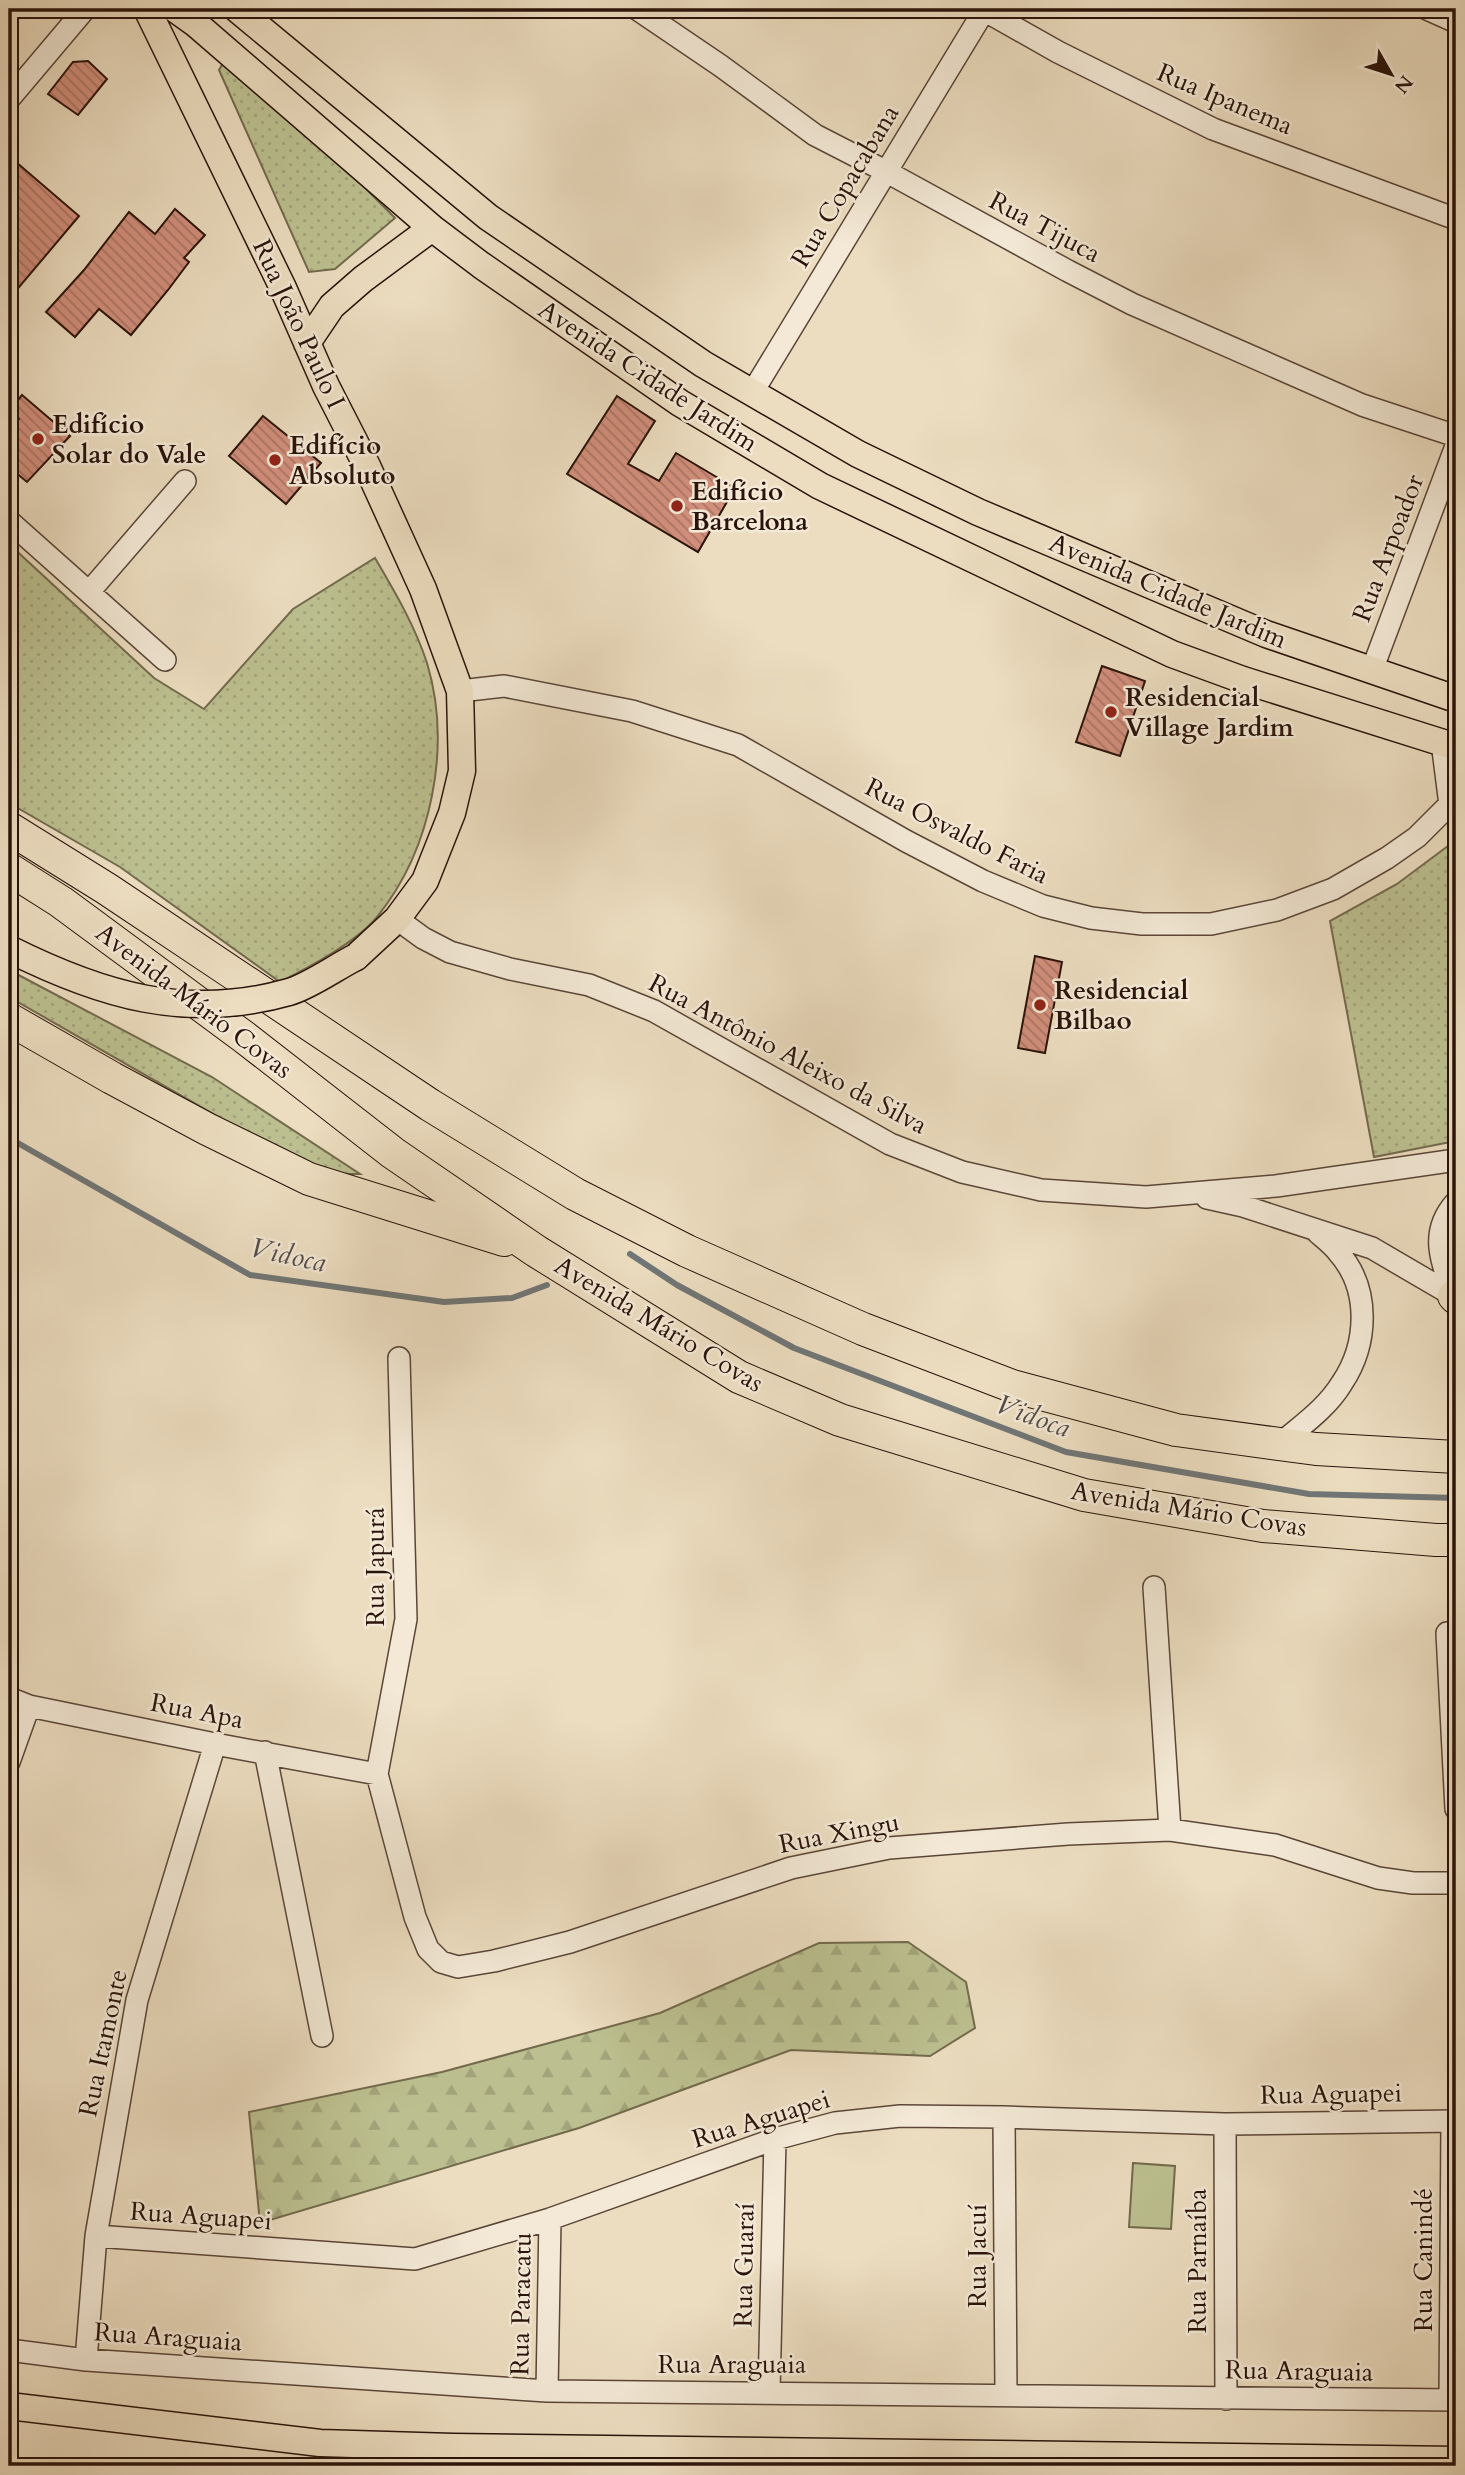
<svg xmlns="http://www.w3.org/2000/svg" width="1465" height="2475" viewBox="0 0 1465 2475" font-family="Cardo,serif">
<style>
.grass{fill:url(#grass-dots);stroke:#736a4d;stroke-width:2}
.forest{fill:url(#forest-firs);stroke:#736a4d;stroke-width:2}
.green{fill:#bcc090;stroke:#736a4d;stroke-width:2}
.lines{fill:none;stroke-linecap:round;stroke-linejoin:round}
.stream{stroke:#707676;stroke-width:6}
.building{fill:url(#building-back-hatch);stroke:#2a130a;stroke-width:2}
.minor-casing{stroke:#5a4638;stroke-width:24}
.major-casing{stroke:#2a130a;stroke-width:29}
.highway-casing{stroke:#2a130a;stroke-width:34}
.minor{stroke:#f3e9d6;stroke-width:21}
.major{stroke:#ecddc0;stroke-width:26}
.highway{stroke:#ecddc0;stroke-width:32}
.major-bridge-casing{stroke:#2a130a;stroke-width:29;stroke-linecap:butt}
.major-bridge{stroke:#ecddc0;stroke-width:26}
.poi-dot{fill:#8f2418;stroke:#f3e9d6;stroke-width:2.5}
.labels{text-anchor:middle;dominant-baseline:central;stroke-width:5;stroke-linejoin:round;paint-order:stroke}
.street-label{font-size:26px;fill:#2a130a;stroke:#f3e9d6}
.poi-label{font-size:26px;font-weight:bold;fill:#2a130a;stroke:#f3e9d6;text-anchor:start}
.water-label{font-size:28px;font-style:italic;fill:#534d49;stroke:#f3e9d6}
</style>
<defs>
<pattern id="grass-dots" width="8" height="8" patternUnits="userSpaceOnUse" patternTransform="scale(1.75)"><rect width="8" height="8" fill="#bcc090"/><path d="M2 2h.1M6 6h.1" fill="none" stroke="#a2a47b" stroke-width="1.8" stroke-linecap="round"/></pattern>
<pattern id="forest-firs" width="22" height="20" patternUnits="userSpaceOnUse" patternTransform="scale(1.75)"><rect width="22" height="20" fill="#bcc090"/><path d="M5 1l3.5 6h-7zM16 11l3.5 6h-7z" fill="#a2a47b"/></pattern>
<pattern id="building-back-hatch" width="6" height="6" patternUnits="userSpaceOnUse" patternTransform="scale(1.75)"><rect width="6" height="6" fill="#d28f7c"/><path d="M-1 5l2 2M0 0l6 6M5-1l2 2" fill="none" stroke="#ab7464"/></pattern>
</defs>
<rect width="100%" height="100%" fill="#ecddc0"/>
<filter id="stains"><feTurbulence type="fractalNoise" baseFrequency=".00286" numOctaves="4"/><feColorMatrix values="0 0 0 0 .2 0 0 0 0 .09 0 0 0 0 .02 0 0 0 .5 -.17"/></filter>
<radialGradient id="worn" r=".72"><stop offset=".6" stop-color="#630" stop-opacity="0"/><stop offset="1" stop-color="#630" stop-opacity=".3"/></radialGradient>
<path class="grass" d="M236 58 395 218 335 269 309 272 219 70 224 61Z
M9 544 154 678 204 709 293 609 375 558C395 592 415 626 427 663 452 746 432 849 377 917 357 942 309 967 280 982L120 867 9 803Z
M1456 840V1141L1374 1157 1330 921 1397 884Z
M9 970 212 1077 360 1174H318L9 997Z"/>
<path class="forest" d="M908 1942 966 1982 975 2028 930 2056 791 2050 579 2128 260 2223 249 2112 442 2072 660 2013 819 1943Z"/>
<path class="green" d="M1133 2163 1175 2166 1171 2229 1129 2227Z"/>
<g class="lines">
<path class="stream" d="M9 1138 250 1275 444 1302 512 1298 547 1285
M630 1254 677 1285 794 1348 1066 1452 1309 1494 1456 1498"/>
</g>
<path class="building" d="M88 61 107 79 78 115 48 94 73 62Z
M9 156 79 216 9 299Z
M175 209 205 235 184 258 189 262 168 290 131 335 99 309 75 337 46 312 84 270 129 212 155 234Z
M22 395 70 436 27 482 9 467V431L19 419 9 411Z
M617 396 655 421 628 464 659 481 676 453 735 488 698 552 567 474Z
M263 416 321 463 286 504 229 456Z
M1102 666 1145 681 1120 756 1076 742Z
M1035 956 1062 962 1045 1053 1018 1048Z"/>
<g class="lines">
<defs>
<path id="minor" d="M637 9 721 66 815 135 887 172 1068 271 1132 304 1362 405 1456 436
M982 9 1058 52 1213 129 1456 219
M1427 9 1456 22
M9 99 85 9
M752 393 985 9
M9 521 165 660
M89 592 185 481
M1372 670 1456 446
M460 691 504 686 632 711 738 745 906 841 983 881 1043 906 1091 918 1142 924H1211L1277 910 1333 889 1387 858 1417 837 1456 798
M1442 742 1450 805
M397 919 423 938 450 952 510 969 589 985 654 1011 890 1144 962 1172 1041 1190 1146 1197 1276 1186 1456 1160
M1207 1198 1243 1206 1372 1248 1454 1296
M1454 1296C1442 1262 1428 1233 1456 1202
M399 1358 406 1619 377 1774 415 1917 428 1949 441 1962 458 1967 494 1961 570 1942 791 1868 889 1848 1068 1834 1170 1830 1275 1845 1378 1878 1413 1883H1456
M1280 1444C1302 1425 1327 1408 1342 1383 1368 1344 1371 1289 1338 1252 1333 1245 1325 1239 1318 1233
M1154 1587 1170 1830
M1447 1633 1456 1809
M9 1698 29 1706 215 1744 377 1774
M265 1752 322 2036
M9 1762 29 1706
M1004 2117 1006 2394
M1225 2124 1226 2399
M96 2236 415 2259 550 2219 775 2139 835 2123 900 2116 1004 2117 1225 2124 1456 2121
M9 2350 86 2360 547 2391 1456 2400
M86 2360 96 2236 137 2000 215 1744
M547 2391 550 2219
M769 2392 775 2139
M1450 2400 1452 2121"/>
<path id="major" d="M147 9 283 288 326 386 367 466 423 589 460 691 462 771 452 813 425 881 397 919 356 957
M175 9 196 24 432 228 481 265 680 403 820 486 1172 654 1243 680 1456 747
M237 9 488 217 703 364 858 454 978 512 1266 634 1456 699
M307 343 332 306 363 279 432 228
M9 2406 320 2443 453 2447 1456 2460"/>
<path id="highway" d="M9 828 107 889 430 1105 575 1194 687 1251 863 1329 1012 1386 1176 1430 1316 1449 1456 1457
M9 869 61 902 244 1037 393 1153 536 1251 739 1377 840 1420 1084 1495 1263 1526 1436 1540H1456
M9 1019 112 1078 207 1129 309 1179 504 1240
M1454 1296 1456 1298"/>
</defs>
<use href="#minor" class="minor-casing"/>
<use href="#major" class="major-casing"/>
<use href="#highway" class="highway-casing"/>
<use href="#minor" class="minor"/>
<use href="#major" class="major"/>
<use href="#highway" class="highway"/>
<defs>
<path id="major-bridge" d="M9 949C101 995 186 1021 289 992 310 986 336 967 356 957"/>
</defs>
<use href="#major-bridge" class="major-bridge-casing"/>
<use href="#major-bridge" class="major-bridge"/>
</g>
<g class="poi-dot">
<circle cx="38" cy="439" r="7"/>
<circle cx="275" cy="460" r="7"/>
<circle cx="677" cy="506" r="7"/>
<circle cx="1111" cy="712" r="7"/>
<circle cx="1040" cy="1005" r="7"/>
</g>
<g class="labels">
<g class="street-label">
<text transform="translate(1225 99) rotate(23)">Rua Ipanema</text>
<text transform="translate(845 186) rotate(-59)">Rua Copacabana</text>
<text transform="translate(1045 227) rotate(28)">Rua Tijuca</text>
<text transform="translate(299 324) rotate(65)">Rua João Paulo I</text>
<text transform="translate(648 376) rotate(33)">Avenida Cidade Jardim</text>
<text transform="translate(1388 548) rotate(-69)">Rua Arpoador</text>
<text transform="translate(1168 591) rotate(23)">Avenida Cidade Jardim</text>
<text transform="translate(957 831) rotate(27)">Rua Osvaldo Faria</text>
<text transform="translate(194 1001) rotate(37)">Avenida Mário Covas</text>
<text transform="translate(788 1054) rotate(28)">Rua Antônio Aleixo da Silva</text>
<text transform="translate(659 1324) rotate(31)">Avenida Mário Covas</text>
<text transform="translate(1189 1509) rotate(9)">Avenida Mário Covas</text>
<text transform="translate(375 1567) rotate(-90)">Rua Japurá</text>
<text transform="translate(197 1711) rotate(11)">Rua Apa</text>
<text transform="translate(839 1833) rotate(-11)">Rua Xingu</text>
<text transform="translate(103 2043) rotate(-78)">Rua Itamonte</text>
<text transform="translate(1331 2094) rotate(-1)">Rua Aguapei</text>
<text transform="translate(761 2119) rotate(-17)">Rua Aguapei</text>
<text transform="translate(201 2216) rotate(4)">Rua Aguapei</text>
<text transform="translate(977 2256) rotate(-90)">Rua Jacuí</text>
<text transform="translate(1423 2260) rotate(-90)">Rua Canindé</text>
<text transform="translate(1197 2261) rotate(-90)">Rua Parnaíba</text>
<text transform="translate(744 2265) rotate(-89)">Rua Guaraí</text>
<text transform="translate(521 2304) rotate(-89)">Rua Paracatu</text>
<text transform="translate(168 2337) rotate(4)">Rua Araguaia</text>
<text x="732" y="2364">Rua Araguaia</text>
<text transform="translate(1299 2371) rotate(1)">Rua Araguaia</text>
</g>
<g class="poi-label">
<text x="52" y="424">Edifício<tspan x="52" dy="30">Solar do Vale</tspan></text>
<text x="289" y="445">Edifício<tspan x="289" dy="30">Absoluto</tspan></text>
<text x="691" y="491">Edifício<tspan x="691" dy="30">Barcelona</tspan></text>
<text x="1125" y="697">Residencial<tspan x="1125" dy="30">Village Jardim</tspan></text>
<text x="1054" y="990">Residencial<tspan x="1054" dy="30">Bilbao</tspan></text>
</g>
<g class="water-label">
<text transform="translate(288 1255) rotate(12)">Vidoca</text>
<text transform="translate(1033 1416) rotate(20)">Vidoca</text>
</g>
</g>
<rect width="1465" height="2475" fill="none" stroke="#ecddc0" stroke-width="35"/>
<rect x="10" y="10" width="1444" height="2454" fill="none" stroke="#2a130a" stroke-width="3.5"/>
<rect x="18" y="18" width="1430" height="2440" fill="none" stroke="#2a130a" stroke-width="2"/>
<g transform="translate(1391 74) rotate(129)" stroke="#f3e9d6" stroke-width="5" paint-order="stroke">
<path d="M0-5L12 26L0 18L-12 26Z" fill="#2a130a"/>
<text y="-10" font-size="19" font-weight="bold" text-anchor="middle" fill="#2a130a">N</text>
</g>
<rect width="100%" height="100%" filter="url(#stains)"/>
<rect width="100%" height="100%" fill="url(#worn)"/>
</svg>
